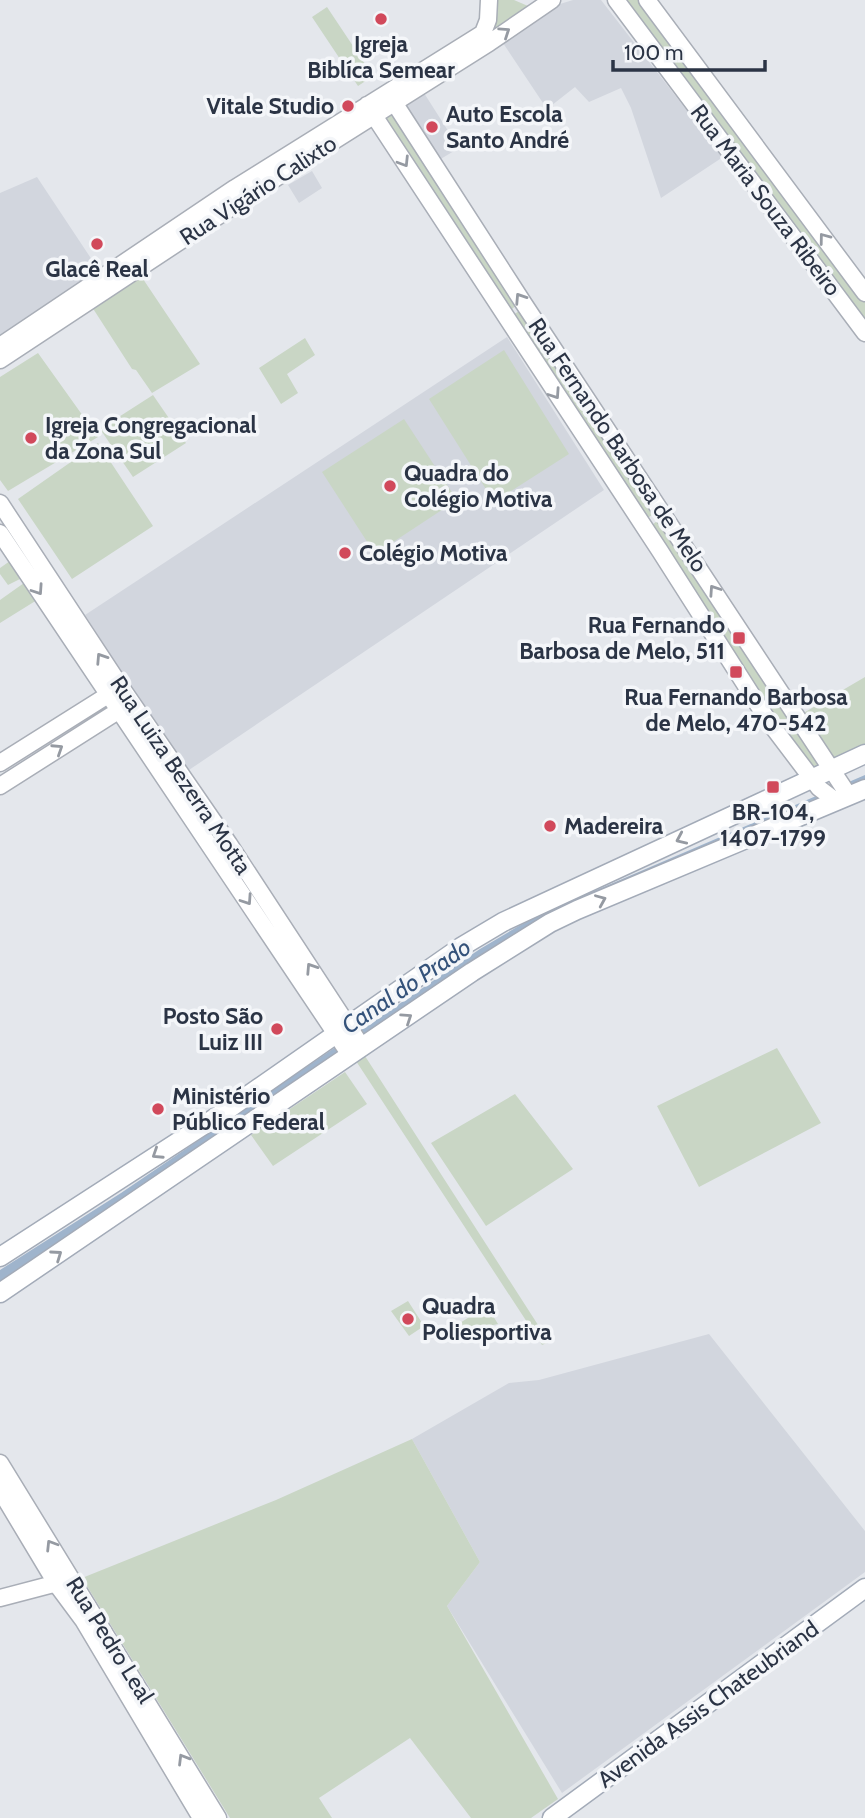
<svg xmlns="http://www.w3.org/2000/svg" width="865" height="1818" viewBox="0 0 865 1818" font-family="Cabin,sans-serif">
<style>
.built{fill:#d2d6de}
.green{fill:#c9d6c5}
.water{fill:#9fb4cc}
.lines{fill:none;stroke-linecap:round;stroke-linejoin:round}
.secondary-casing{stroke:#a9aeb7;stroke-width:19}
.primary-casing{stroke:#a3abb8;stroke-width:21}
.secondary{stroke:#fff;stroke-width:16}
.primary{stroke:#fff;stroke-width:18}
.oneway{stroke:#959aa2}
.poi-dot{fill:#d1495b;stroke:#f4f6f9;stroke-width:2.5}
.labels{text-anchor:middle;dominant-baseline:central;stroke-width:7;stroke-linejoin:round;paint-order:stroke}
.poi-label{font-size:23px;font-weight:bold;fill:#2b3445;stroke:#f4f6f9;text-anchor:start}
.street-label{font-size:23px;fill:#2b3445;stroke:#f4f6f9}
.water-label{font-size:24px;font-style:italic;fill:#34527a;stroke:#f4f6f9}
</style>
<rect width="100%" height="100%" fill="#e4e7ec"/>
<path class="built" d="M573 0H601L723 157 661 198 631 108 621 88 589 102 575 87 547 109 503 43 560 4Z
M424 93 459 148 439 160 405 106Z
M312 171 322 188 299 203 288 185Z
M37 177 102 275 0 341V193Z
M507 337 604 490 186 772 85 615Z
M709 1334 865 1531V1572L562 1793 447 1606 480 1562 412 1439 509 1383 539 1380Z"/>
<path class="green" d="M498 0H514L535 9 494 36Z
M622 0H641L865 300V326Z
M327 7 373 76 358 86 312 17Z
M395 109 520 302 505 315 380 118Z
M141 276 200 364 152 393 136 370 132 369 92 307Z
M524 308 658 511 643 521 508 318Z
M305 338 315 355 287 374 298 393 281 404 259 368Z
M504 350 569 454 494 502 429 399Z
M38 353 98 437 8 491 0 480V377Z
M153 395 186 443 133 477 100 429Z
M404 419 457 500 375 554 322 472Z
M98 443 153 526 72 579 18 499Z
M661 518 825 767 815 774 796 755 648 528Z
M10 561 22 578 8 585 0 574V568Z
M24 583 37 600 0 623V600Z
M865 677V756L831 772 795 718Z
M777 1048 821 1123 699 1187 657 1106Z
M365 1056 549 1342 542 1345 356 1061Z
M345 1072 367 1104 273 1166 251 1135Z
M515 1094 573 1169 486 1226 431 1143Z
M408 1301 424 1326 409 1336 391 1311Z
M487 1306 498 1324 448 1335 447 1331Z
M412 1439 480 1562 447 1606 558 1799 531 1818H471L410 1738 319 1798 332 1818H230L82 1578 276 1500Z"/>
<path class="water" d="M865 775V784L577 908 0 1289V1270L121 1193 480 949 517 927 550 910Z"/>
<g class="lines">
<defs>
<path id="secondary" d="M616 0 865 333
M647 0 865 293
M388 93 524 304 849 796
M367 105 660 551 769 722 819 788 836 801
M0 346 235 188 483 33 488 20 489 0
M0 360 294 166 489 43 552 0
M0 503 121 687 229 844 362 1047
M0 533 350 1055
M0 763 108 695
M0 786 118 711
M0 1463 218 1818
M0 1486 6 1500 57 1585 83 1620 201 1818
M0 1598 65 1581"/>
<path id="primary" d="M0 1257 227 1110 461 947 503 922 865 754
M0 1293 472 972 550 923 577 910 865 789
M552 1818 865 1588"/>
</defs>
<use href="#secondary" class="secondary-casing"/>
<use href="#primary" class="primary-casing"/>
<use href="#secondary" class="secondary"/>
<use href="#primary" class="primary"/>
</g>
<defs><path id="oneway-chevron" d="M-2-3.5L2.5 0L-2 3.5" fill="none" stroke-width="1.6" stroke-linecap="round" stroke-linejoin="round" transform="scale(1.75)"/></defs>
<g class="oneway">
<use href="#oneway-chevron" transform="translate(505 32) rotate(-34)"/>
<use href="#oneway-chevron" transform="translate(404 162) rotate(58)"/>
<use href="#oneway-chevron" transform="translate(824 238) rotate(-127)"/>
<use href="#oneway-chevron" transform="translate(520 298) rotate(-123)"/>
<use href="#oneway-chevron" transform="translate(555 394) rotate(56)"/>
<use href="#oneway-chevron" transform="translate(38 590) rotate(56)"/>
<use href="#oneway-chevron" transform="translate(714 590) rotate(-124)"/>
<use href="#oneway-chevron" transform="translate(101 658) rotate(-123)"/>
<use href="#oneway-chevron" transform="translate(58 749) rotate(-33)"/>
<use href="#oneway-chevron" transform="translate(681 839) rotate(156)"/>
<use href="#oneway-chevron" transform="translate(247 900) rotate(56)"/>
<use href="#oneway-chevron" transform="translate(601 900) rotate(-23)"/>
<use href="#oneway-chevron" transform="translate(311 968) rotate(-123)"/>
<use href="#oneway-chevron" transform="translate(407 1018) rotate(-34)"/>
<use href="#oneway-chevron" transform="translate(157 1154) rotate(147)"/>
<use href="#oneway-chevron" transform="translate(57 1255) rotate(-35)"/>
<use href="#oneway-chevron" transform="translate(51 1545) rotate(-122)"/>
<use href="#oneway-chevron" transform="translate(183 1759) rotate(-121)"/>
</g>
<g class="poi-dot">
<circle cx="381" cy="19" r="7"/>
<circle cx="348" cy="106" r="7"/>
<circle cx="432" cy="127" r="7"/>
<circle cx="97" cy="244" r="7"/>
<circle cx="31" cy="438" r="7"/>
<circle cx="390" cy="486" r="7"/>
<circle cx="345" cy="553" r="7"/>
<rect x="732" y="631" width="14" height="14" rx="3.5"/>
<rect x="729" y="665" width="14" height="14" rx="3.5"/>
<rect x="766" y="780" width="14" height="14" rx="3.5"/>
<circle cx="550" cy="826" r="7"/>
<circle cx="277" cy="1029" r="7"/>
<circle cx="158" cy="1109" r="7"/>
<circle cx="408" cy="1319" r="7"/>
</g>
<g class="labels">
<g class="poi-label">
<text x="381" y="44" text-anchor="middle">Igreja<tspan x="381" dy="26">Biblíca Semear</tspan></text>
<text x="334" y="106" text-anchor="end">Vitale Studio</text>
<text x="446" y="114">Auto Escola<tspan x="446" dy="26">Santo André</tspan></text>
<text x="97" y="269" text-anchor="middle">Glacê Real</text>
<text x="45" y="425">Igreja Congregacional<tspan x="45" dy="26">da Zona Sul</tspan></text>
<text x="404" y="473">Quadra do<tspan x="404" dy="26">Colégio Motiva</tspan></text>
<text x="359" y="553">Colégio Motiva</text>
<text x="725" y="625" text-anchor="end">Rua Fernando<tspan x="725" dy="26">Barbosa de Melo, 511</tspan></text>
<text x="736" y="697" text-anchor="middle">Rua Fernando Barbosa<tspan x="736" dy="26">de Melo, 470-542</tspan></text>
<text x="773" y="812" text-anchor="middle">BR-104,<tspan x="773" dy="26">1407-1799</tspan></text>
<text x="564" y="826">Madereira</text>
<text x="263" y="1016" text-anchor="end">Posto São<tspan x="263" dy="26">Luiz III</tspan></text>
<text x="172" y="1096">Ministério<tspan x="172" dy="26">Público Federal</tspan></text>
<text x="422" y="1306">Quadra<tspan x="422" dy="26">Poliesportiva</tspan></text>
</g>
<g class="street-label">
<text transform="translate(258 190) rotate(-33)">Rua Vigário Calixto</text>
<text transform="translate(766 200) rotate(53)">Rua Maria Souza Ribeiro</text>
<text transform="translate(618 445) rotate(56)">Rua Fernando Barbosa de Melo</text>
<text transform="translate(181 775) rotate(56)">Rua Luiza Bezerra Motta</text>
<text transform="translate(110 1640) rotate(58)">Rua Pedro Leal</text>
<text transform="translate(708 1704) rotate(-36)">Avenida Assis Chateubriand</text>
</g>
<g class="water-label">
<text transform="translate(406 986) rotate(-34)">Canal do Prado</text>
</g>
</g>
<path d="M613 60v10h152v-10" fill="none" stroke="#2b3445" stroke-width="3.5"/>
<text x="624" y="60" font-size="21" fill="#2b3445" stroke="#f4f6f9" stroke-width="5" paint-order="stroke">100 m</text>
</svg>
